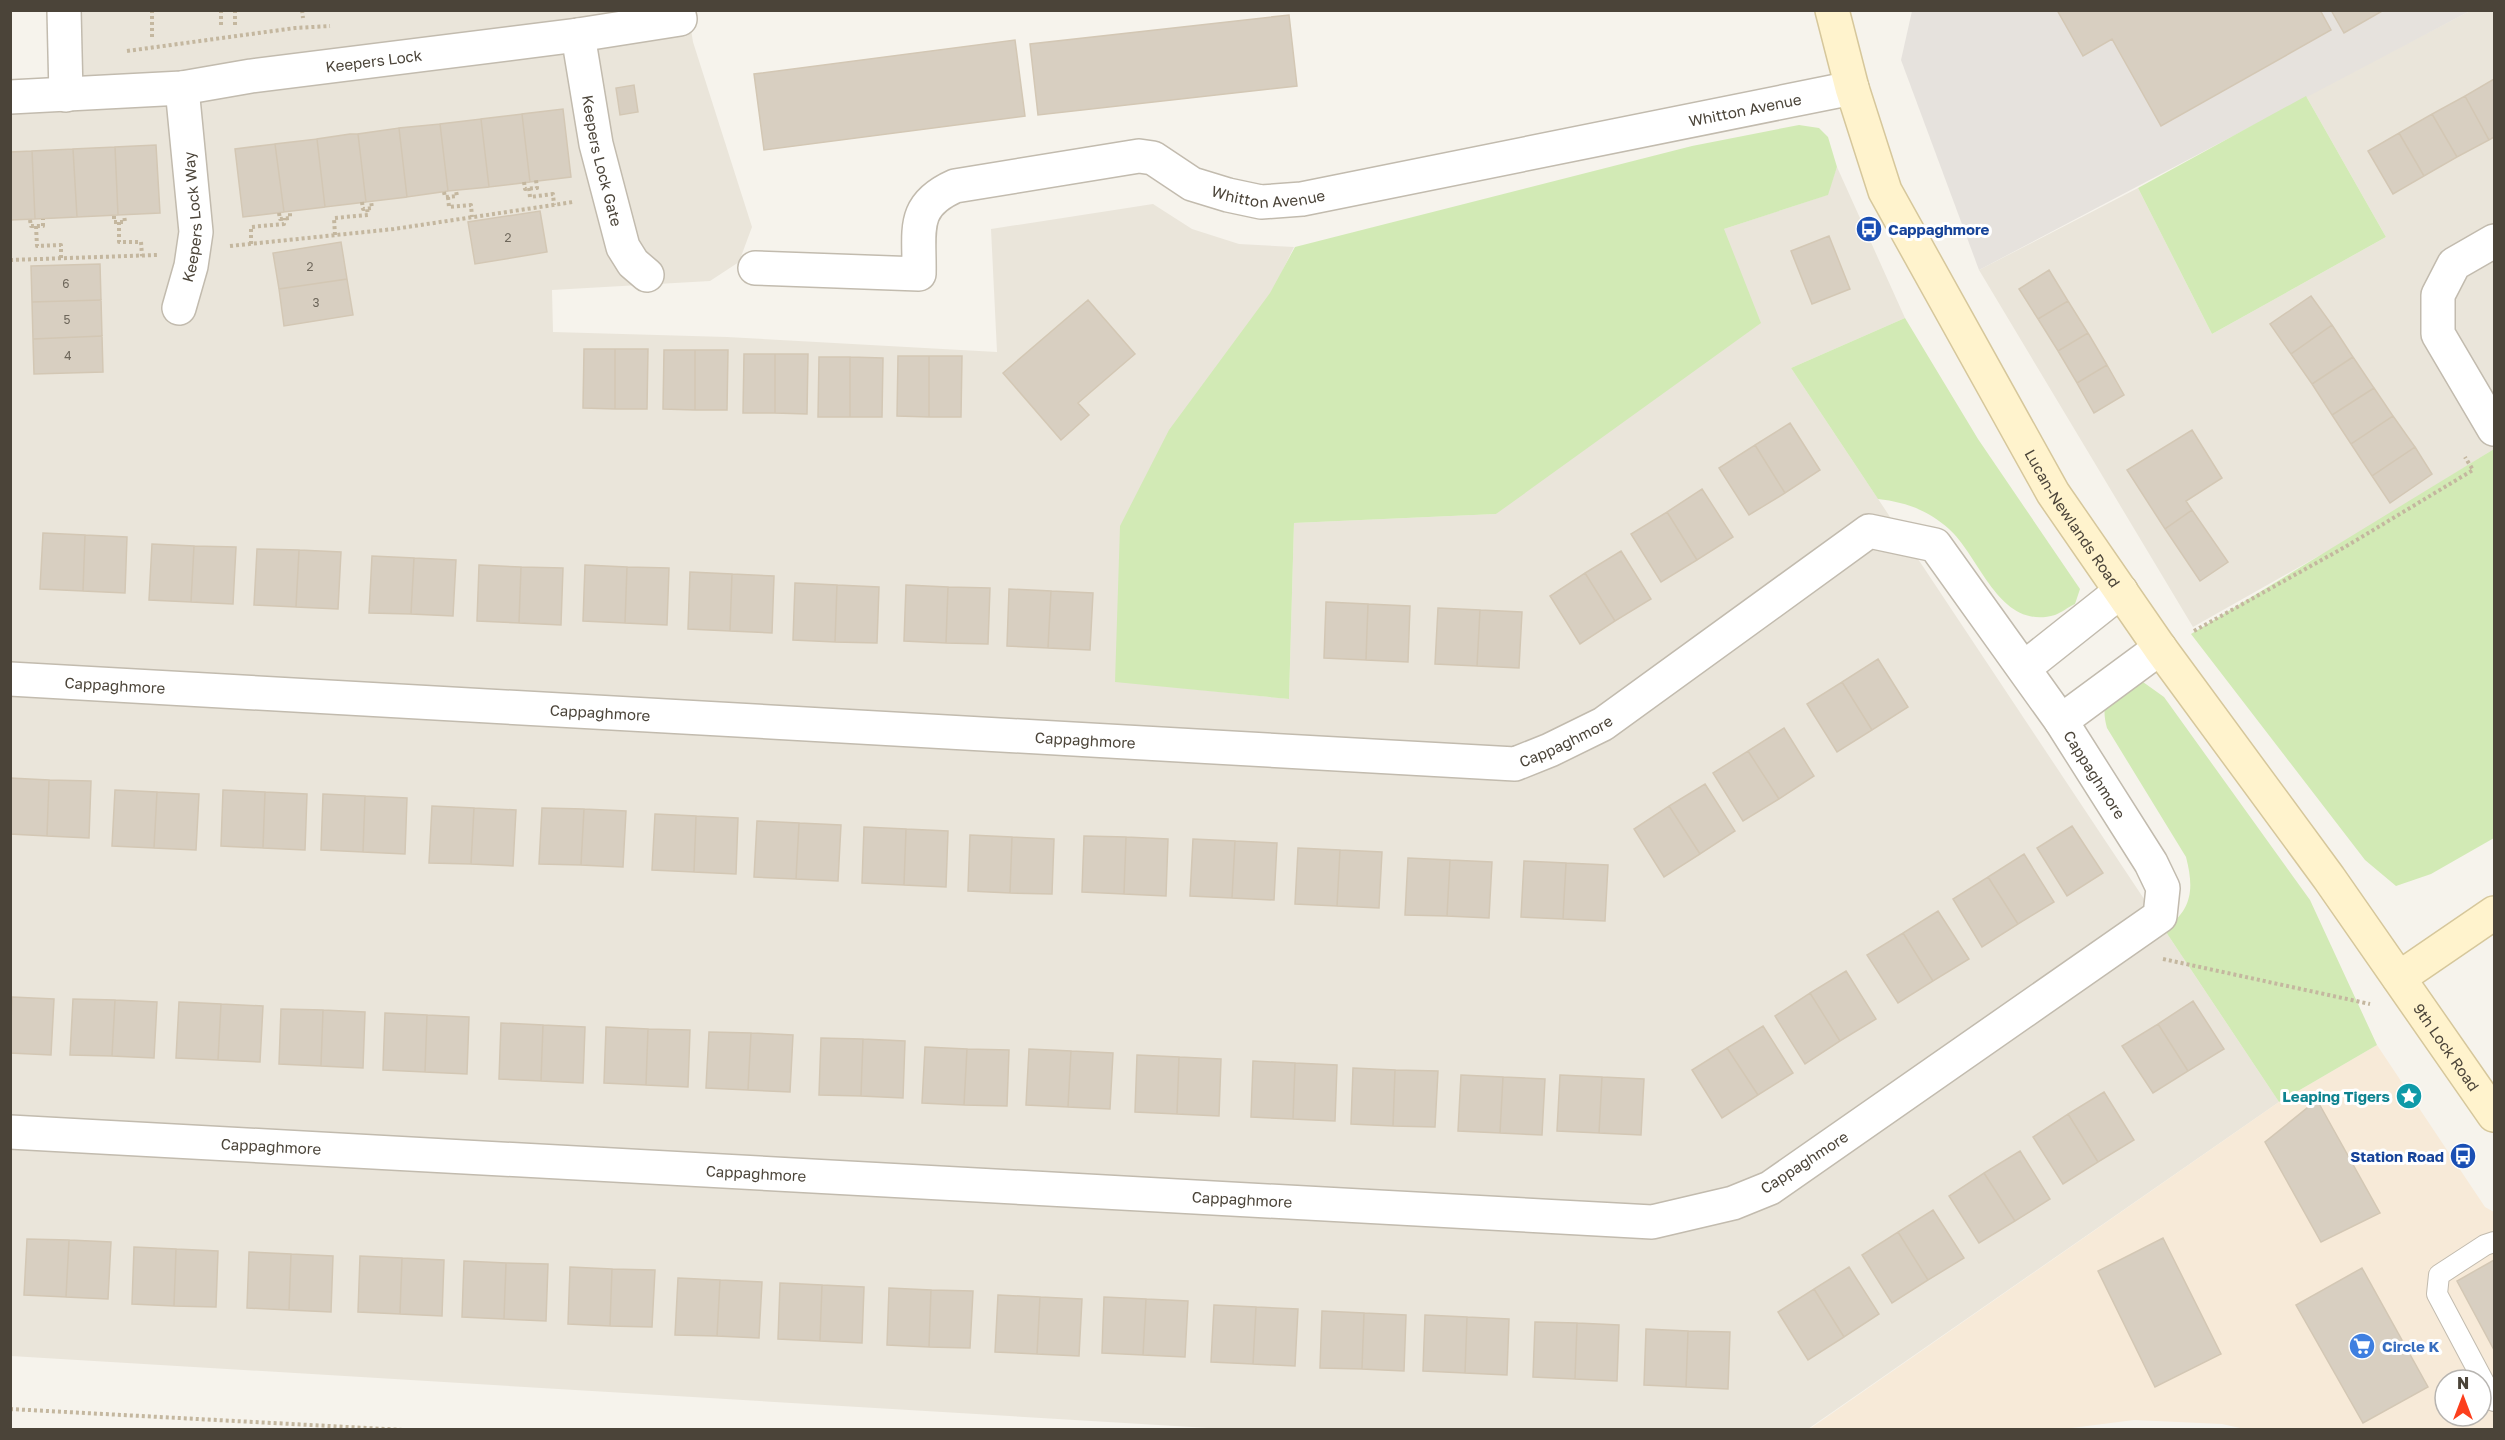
<svg xmlns="http://www.w3.org/2000/svg" width="2505" height="1440" viewBox="0 0 2505 1440" font-family="'Golos Text',sans-serif">
<style>
.residential{fill:#eae5da}
.commercial{fill:#f7ead8;fill-rule:evenodd}
.industrial{fill:#e6e2dd}
.green{fill:#d2eab5}
.building{fill:#d8cfc1;stroke:#d3c7b4;stroke-width:1.5}
.lines{fill:none;stroke-linecap:round;stroke-linejoin:round}
.lane-casing{stroke:#c2bbae;stroke-width:22}
.street-casing{stroke:#c2bbae;stroke-width:36}
.secondary-casing{stroke:#d6c79b;stroke-width:36}
.path{stroke:#c4b79f;stroke-width:4;stroke-dasharray:3 3;stroke-linecap:butt}
.lane{stroke:#fff;stroke-width:20}
.street{stroke:#fff;stroke-width:33}
.secondary{stroke:#fff3cd;stroke-width:33}
.labels{text-anchor:middle;dominant-baseline:central;stroke-width:6;stroke-linejoin:round;paint-order:stroke}
.number-label{font-size:12px;fill:#6e675b}
.street-label{font-size:15px;fill:#4b4439;stroke:#fff}
.transit-label{font-size:15px;font-weight:bold;fill:#164399;stroke:#fff;text-anchor:start}
.culture-label{font-size:15px;font-weight:bold;fill:#0d838f;stroke:#fff;text-anchor:end}
.shop-label{font-size:15px;font-weight:bold;fill:#366cbe;stroke:#fff;text-anchor:start}
</style>
<rect width="100%" height="100%" fill="#f6f3ec"/>
<path class="residential" d="M53 11H688L693 42 752 227 739 262 710 281 552 290 553 332 727 337 997 352 991 229 1153 204 1192 229 1239 244 1294 247 1271 294 1115 681 1289 699 1294 523 1496 514 1724 229 1827 195 1837 167 1905 318 1791 368 2279 1102 1808 1429H1225L11 1356 10 85 56 83Z
M2470 11H2494V449L2354 536 2193 627 1979 270 2138 188 2212 334 2386 237 2306 96Z"/>
<path class="commercial" d="M2377 1045 2485 1207 2494 1212V1429L2249 1430 2222 1424 2134 1420 2056 1430H1808L2279 1102ZM2445 1380H2481V1416H2445Z"/>
<path class="industrial" d="M1912 11H2470L1979 270 1901 60Z"/>
<path class="green" d="M2306 96 2386 237 2212 334 2138 188Z
M1799 125 1819 128 1828 137 1837 167 1828 195 1724 229 1761 323 1496 514 1294 523 1289 699 1115 682 1120 526 1169 430 1270 293 1295 247 1692 146Z
M1905 318 1978 439 2080 589 2075 604C2068 607 2061 613 2055 615 1999 631 1981 558 1949 529 1928 510 1905 502 1878 499L1791 368Z
M2494 449V838L2431 874 2396 886 2365 860 2191 634Z
M2143 682 2164 697 2310 900 2377 1045 2279 1102 2164 929C2193 910 2194 888 2186 857L2107 728C2098 695 2114 688 2143 682Z"/>
<path class="building" d="M2057 10H2320L2331 30 2161 126 2112 39 2083 56Z
M2331 10H2384L2344 33Z
M1289 15 1297 86 1038 115 1030 44Z
M1015 40 1025 116 764 150 754 74Z
M2494 79V137L2489 140 2465 96Z
M634 85 638 112 620 115 616 88Z
M2465 96 2489 140 2457 157 2432 114Z
M563 109 571 177 530 182 522 114Z
M522 114 530 182 489 187 481 119Z
M2432 114 2457 157 2424 176 2399 133Z
M481 119 489 187 448 191 440 124Z
M440 124 448 191 407 197 399 128Z
M399 128 407 197 366 202 358 134Z
M2399 133 2424 176 2393 194 2368 151Z
M350 134H358L366 202 325 207 317 139Z
M317 139 325 207 284 212 275 144Z
M275 144 284 212 243 217 235 149Z
M156 145 160 213 118 215 115 147Z
M115 147 118 215 77 217 73 149Z
M73 149 77 217 35 219 32 151Z
M32 151 35 219 10 220V152Z
M540 211 547 252 475 264 468 222Z
M1829 236 1850 289 1812 304 1791 251Z
M341 242 347 279 279 289 273 253Z
M100 264 101 300 32 302 31 266Z
M2049 270 2068 301 2038 319 2019 289Z
M347 279 353 315 284 326 279 289Z
M2311 296 2332 325 2291 354 2270 324Z
M101 300 102 336 33 339 32 302Z
M1088 300 1135 354 1078 403 1089 415 1061 440 1003 373Z
M2068 301 2088 333 2058 351 2038 319Z
M2332 325 2353 357 2312 384 2291 354Z
M2088 333 2107 365 2077 383 2058 351Z
M102 336 103 372 34 374 33 339Z
M584 349H615V409L583 408Z
M615 349H648L647 409H615Z
M664 350H695V410L663 409Z
M695 350H728L727 410H695Z
M744 354H775V413H743Z
M775 354H808L807 414 775 413Z
M898 356H929V417L897 416Z
M929 356H962L961 417H929Z
M819 357H850V417H818Z
M850 357 883 358 882 417H850Z
M2353 357 2374 388 2332 415 2312 384Z
M2107 365 2124 395 2094 413 2077 383Z
M2374 388 2393 416 2351 444 2332 415Z
M2393 416 2415 447 2372 476 2351 444Z
M1790 423 1820 470 1785 493 1755 445Z
M2192 430 2222 478 2186 501 2192 510 2165 529 2127 470Z
M1755 445 1785 493 1749 515 1719 468Z
M2415 447 2432 474 2390 503 2372 476Z
M1702 489 1733 537 1697 560 1667 512Z
M2192 510 2228 562 2200 581 2165 529Z
M1667 512 1697 560 1661 582 1631 534Z
M43 533 85 535 83 591 40 589Z
M85 535 127 537 125 593 83 591Z
M152 544 194 546 191 602 149 600Z
M194 546 236 547 233 604 191 602Z
M257 549 299 550 296 607 254 605Z
M299 550 341 552 338 609 296 607Z
M1621 551 1651 599 1615 621 1585 573Z
M372 556 414 558 411 614 369 613Z
M414 558 456 560 453 616 411 614Z
M479 565 521 567 519 623 477 621Z
M585 565 627 567 625 623 583 621Z
M521 567 563 568 561 625 519 623Z
M627 567 669 568 667 625 625 623Z
M690 572 732 574 730 631 688 629Z
M1585 573 1615 621 1580 644 1550 596Z
M732 574 774 576 772 633 730 631Z
M795 583 837 585 835 642 793 640Z
M837 585 879 587 877 643 835 642Z
M906 585 948 587 946 643 904 641Z
M948 587 990 588 988 644 946 643Z
M1009 589 1051 591 1048 648 1007 646Z
M1051 591 1093 593 1090 650 1048 648Z
M1326 602 1368 604 1366 660 1324 658Z
M1368 604 1410 606 1408 662 1366 660Z
M1438 608 1480 610 1477 666 1435 664Z
M1480 610 1522 612 1519 668 1477 666Z
M1878 659 1908 707 1872 730 1842 682Z
M1842 682 1872 730 1837 752 1807 704Z
M1784 728 1814 776 1779 799 1748 751Z
M1748 751 1779 799 1743 821 1713 773Z
M10 778 49 780 47 836 10 834Z
M49 780 91 781 89 838 47 836Z
M1705 784 1735 831 1700 854 1669 806Z
M115 790 157 792 154 848 112 846Z
M223 790 265 792 263 848 221 846Z
M157 792 199 794 196 850 154 848Z
M265 792 307 794 305 850 263 848Z
M323 794 365 796 363 852 321 850Z
M365 796 407 798 405 854 363 852Z
M432 806 474 808 471 864 429 863Z
M1669 806 1700 854 1664 877 1634 829Z
M474 808 516 810 513 866 471 864Z
M542 808 584 809 581 865 539 864Z
M584 809 626 811 623 867 581 865Z
M655 814 696 816 694 872 652 870Z
M696 816 738 818 736 874 694 872Z
M757 821 799 823 796 879 754 877Z
M799 823 841 825 838 881 796 879Z
M2072 826 2103 873 2067 896 2037 848Z
M864 827 906 829 904 885 862 883Z
M906 829 948 831 946 887 904 885Z
M970 835 1012 837 1010 893 968 891Z
M1084 836 1126 837 1124 894 1082 892Z
M1012 837 1054 839 1052 894 1010 893Z
M1126 837 1168 839 1166 896 1124 894Z
M1193 839 1235 841 1232 898 1190 896Z
M1235 841 1277 843 1274 900 1232 898Z
M1298 848 1340 850 1337 906 1295 904Z
M1340 850 1382 852 1379 908 1337 906Z
M2024 854 2054 902 2018 924 1988 877Z
M1408 858 1450 860 1447 916 1405 915Z
M1450 860 1492 862 1489 918 1447 916Z
M1524 861 1566 863 1563 919 1521 917Z
M1566 863 1608 865 1605 921 1563 919Z
M1988 877 2018 924 1982 947 1953 899Z
M1938 911 1969 959 1933 981 1903 933Z
M1903 933 1933 981 1898 1003 1867 955Z
M1846 971 1876 1019 1840 1041 1810 993Z
M1810 993 1840 1041 1805 1064 1775 1016Z
M12 997 54 999 51 1055 10 1053Z
M73 999 115 1000 112 1056 70 1055Z
M115 1000 157 1002 154 1058 112 1056Z
M2193 1001 2224 1049 2188 1071 2158 1024Z
M179 1002 221 1004 218 1060 176 1058Z
M221 1004 263 1006 260 1062 218 1060Z
M281 1009 323 1010 321 1066 279 1064Z
M323 1010 365 1012 363 1068 321 1066Z
M385 1013 427 1015 425 1072 383 1070Z
M427 1015 469 1017 467 1074 425 1072Z
M501 1023 543 1025 541 1081 499 1079Z
M2158 1024 2188 1071 2153 1093 2122 1046Z
M543 1025 585 1027 583 1083 541 1081Z
M1763 1026 1793 1073 1758 1095 1727 1048Z
M606 1027 648 1029 646 1085 604 1083Z
M648 1029 690 1030 688 1087 646 1085Z
M709 1032 751 1033 748 1090 706 1088Z
M751 1033 793 1035 790 1092 748 1090Z
M821 1038 863 1039 861 1096 819 1095Z
M863 1039 905 1041 903 1098 861 1096Z
M925 1047 967 1049 964 1105 922 1103Z
M1727 1048 1758 1095 1722 1118 1692 1070Z
M967 1049 1009 1050 1007 1106 964 1105Z
M1029 1049 1071 1051 1068 1107 1026 1105Z
M1071 1051 1113 1053 1110 1109 1068 1107Z
M1137 1055 1179 1057 1177 1114 1135 1112Z
M1179 1057 1221 1059 1219 1116 1177 1114Z
M1253 1061 1295 1063 1293 1119 1251 1117Z
M1295 1063 1337 1065 1335 1121 1293 1119Z
M1353 1068 1395 1070 1393 1126 1351 1124Z
M1395 1070 1438 1071 1435 1127 1393 1126Z
M1461 1075 1503 1077 1500 1133 1458 1131Z
M1560 1075 1602 1077 1599 1133 1557 1131Z
M1503 1077 1545 1079 1542 1135 1500 1133Z
M1602 1077 1644 1079 1641 1135 1599 1133Z
M2104 1092 2134 1140 2098 1162 2068 1114Z
M2317 1100 2380 1213 2321 1242 2265 1142Z
M2068 1114 2098 1162 2063 1184 2033 1137Z
M2020 1151 2050 1199 2015 1221 1984 1173Z
M1984 1173 2015 1221 1979 1243 1949 1196Z
M1933 1210 1964 1258 1928 1280 1898 1232Z
M1898 1232 1928 1280 1892 1303 1862 1255Z
M2163 1238 2221 1354 2155 1387 2098 1271Z
M27 1239 69 1240 66 1297 24 1295Z
M69 1240 111 1242 108 1299 66 1297Z
M134 1247 176 1249 174 1306 132 1304Z
M176 1249 218 1251 216 1307 174 1306Z
M249 1252 291 1254 289 1310 247 1308Z
M291 1254 333 1256 331 1312 289 1310Z
M360 1256 402 1258 400 1314 358 1312Z
M402 1258 444 1260 442 1316 400 1314Z
M2494 1260V1350L2457 1281Z
M464 1261 506 1263 504 1319 462 1317Z
M506 1263 548 1264 546 1321 504 1319Z
M570 1267 612 1269 610 1326 568 1324Z
M1849 1267 1879 1314 1844 1337 1814 1289Z
M2362 1268 2428 1387 2363 1423 2296 1305Z
M612 1269 655 1270 652 1327 610 1326Z
M678 1278 720 1280 717 1336 675 1335Z
M720 1280 762 1282 759 1338 717 1336Z
M780 1283 822 1285 820 1341 778 1339Z
M822 1285 864 1287 862 1343 820 1341Z
M889 1288 931 1290 929 1347 887 1345Z
M1814 1289 1844 1337 1808 1360 1778 1312Z
M931 1290 973 1291 970 1348 929 1347Z
M998 1295 1040 1297 1037 1354 995 1352Z
M1040 1297 1082 1299 1079 1356 1037 1354Z
M1104 1297 1146 1299 1143 1355 1102 1353Z
M1146 1299 1188 1301 1185 1357 1143 1355Z
M1214 1305 1256 1307 1253 1364 1211 1362Z
M1256 1307 1298 1309 1295 1366 1253 1364Z
M1322 1311 1364 1313 1362 1369 1320 1368Z
M1364 1313 1406 1315 1404 1371 1362 1369Z
M1425 1315 1467 1317 1465 1373 1423 1371Z
M1467 1317 1509 1319 1507 1375 1465 1373Z
M1535 1322 1577 1323 1575 1379 1533 1377Z
M1577 1323 1619 1325 1617 1381 1575 1379Z
M1646 1329 1688 1331 1686 1387 1644 1385Z
M1688 1331 1730 1332 1728 1389 1686 1387Z"/>
<g class="lines">
<defs>
<path id="lane" d="M2494 1242 2485 1245 2439 1275 2437 1294 2494 1401"/>
<g id="street">
<path d="M64 10 66 95"/>
<path id="s1" d="M578 35 596 144 623 247 633 263 647 275"/>
<path id="s2" d="M10 97 182 88 251 76 578 35 680 19 678 10"/>
<path d="M2494 241 2454 264 2438 295V334L2494 429"/>
<path id="s3" d="M755 268 919 274C920 231 910 206 955 186L1139 156 1153 158 1192 184 1228 195 1261 202 1302 199 1852 88"/>
<path id="s4" d="M179 308 191 266 196 232 182 88"/>
<path d="M2024 668 2121 591"/>
<path id="s5" d="M10 679 1515 764 1550 750 1603 724 1869 531 1935 545 2061 721 2151 863 2163 888 2160 916 1770 1188 1733 1203 1652 1222 10 1132"/>
<path d="M2061 721 2160 648"/>
</g>
<g id="secondary">
<path id="s6" d="M1832 10 1852 88 1885 191 2053 493 2160 648 2329 878 2494 1115"/>
<path d="M2399 978 2494 913"/>
</g>
</defs>
<use href="#lane" class="lane-casing"/>
<use href="#street" class="street-casing"/>
<use href="#secondary" class="secondary-casing"/>
<path class="path" d="M152 10V37
M221 10V28
M235 10V26
M302 10 303 18
M127 51 295 28 330 26
M524 182 525 189 537 188 536 180
M529 188 530 197 553 194 554 205
M444 192 445 197 457 196 456 191
M448 197 449 207 471 205 472 217
M362 202 363 209 372 208 371 201
M279 213 280 219 290 218V211
M114 216V222H125L124 215
M30 220 31 226H43V219
M119 222V242H141L142 256
M36 226 37 246 61 245V258
M335 235 334 218 368 215 367 209
M251 244V227L284 224V218
M230 246 394 229 573 202
M10 260 157 255
M2194 631 2345 547 2473 470 2465 457
M2163 959 2370 1004
M10 1409 404 1430"/>
<use href="#lane" class="lane"/>
<use href="#street" class="street"/>
<use href="#secondary" class="secondary"/>
</g>
<defs>
<symbol id="bus-disc" viewBox="-11 -11 22 22"><circle r="9.5" fill="#1a4fb4" stroke="#fff"/><path d="M-5-6H5V4H4V6H2V4H-2V6H-4V4H-5ZM-3.5-4V0h7V-4ZM-3.5 1.2v1.5H-2V1.2ZM2 1.2v1.5H3.5V1.2Z" fill="#fff"/></symbol>
<symbol id="sight-disc" viewBox="-11 -11 22 22"><circle r="9.5" fill="#0f9aa8" stroke="#fff"/><path d="M0-6L1.8-2.2L6-1.7L2.9 1.2L3.7 5.4L0 3.3L-3.7 5.4L-2.9 1.2L-6-1.7L-1.8-2.2Z" fill="#fff"/></symbol>
<symbol id="supermarket-disc" viewBox="-11 -11 22 22"><circle r="9.5" fill="#3f7fe0" stroke="#fff"/><path d="M-6-5.5h2.5l.6 2H6L4.5 2H-2.5L-4.4-4H-6ZM-1.5 3.2a1.3 1.3 0 1 0 .1 0ZM3 3.2a1.3 1.3 0 1 0 .1 0Z" fill="#fff"/></symbol>
</defs>
<g fill-rule="evenodd">
<use href="#bus-disc" x="1854" y="214" width="30" height="30"/>
<use href="#sight-disc" x="2394" y="1081" width="30" height="30"/>
<use href="#bus-disc" x="2448" y="1141" width="30" height="30"/>
<use href="#supermarket-disc" x="2347" y="1331" width="30" height="30"/>
</g>
<g class="labels">
<g class="number-label">
<text x="508" y="237">2</text>
<text x="310" y="266">2</text>
<text x="66" y="283">6</text>
<text x="316" y="302">3</text>
<text x="67" y="319">5</text>
<text x="68" y="355">4</text>
</g>
<g class="street-label">
<text stroke="none"><textPath href="#s2" startOffset="366">Keepers Lock</textPath></text>
<text stroke="none"><textPath href="#s3" startOffset="1080">Whitton Avenue</textPath></text>
<text stroke="none"><textPath href="#s1" startOffset="128">Keepers Lock Gate</textPath></text>
<text stroke="none"><textPath href="#s3" startOffset="594">Whitton Avenue</textPath></text>
<text stroke="none"><textPath href="#s4" startOffset="93">Keepers Lock Way</textPath></text>
<text stroke="none"><textPath href="#s6" startOffset="566">Lucan-Newlands Road</textPath></text>
<text stroke="none"><textPath href="#s5" startOffset="105">Cappaghmore</textPath></text>
<text stroke="none"><textPath href="#s5" startOffset="591">Cappaghmore</textPath></text>
<text stroke="none"><textPath href="#s5" startOffset="1563">Cappaghmore</textPath></text>
<text stroke="none"><textPath href="#s5" startOffset="1077">Cappaghmore</textPath></text>
<text stroke="none"><textPath href="#s5" startOffset="2280">Cappaghmore</textPath></text>
<text stroke="none"><textPath href="#s6" startOffset="1214">9th Lock Road</textPath></text>
<text transform="translate(271 1146) rotate(3)">Cappaghmore</text>
<text transform="translate(1804 1162) rotate(-33)">Cappaghmore</text>
<text transform="translate(756 1173) rotate(3)">Cappaghmore</text>
<text transform="translate(1242 1199) rotate(3)">Cappaghmore</text>
</g>
<g class="transit-label">
<text x="1888" y="229">Cappaghmore</text>
<text x="2444" y="1156" text-anchor="end">Station Road</text>
</g>
<g class="culture-label">
<text x="2390" y="1096">Leaping Tigers</text>
</g>
<g class="shop-label">
<text x="2382" y="1346">Circle K</text>
</g>
</g>
<rect width="2505" height="1440" fill="none" stroke="#4b4439" stroke-width="24"/>
<g transform="translate(2463 1398)"><circle r="28" fill="#ffffff" stroke="#b7b4b0" stroke-width="1.5"/>
<path d="M0-4.5L10 22L0 15L-10 22Z" fill="#fc3f1d"/>
<text y="-9" font-size="16" font-weight="bold" text-anchor="middle" fill="#4b4439">N</text>
</g>
</svg>
